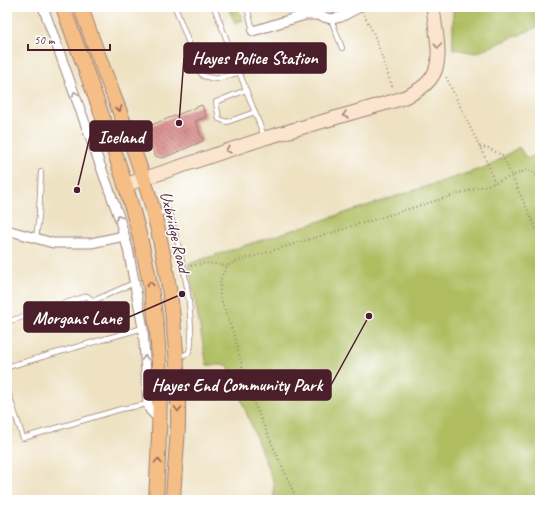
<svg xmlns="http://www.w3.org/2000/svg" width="547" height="507" viewBox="0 0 547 507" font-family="Caveat,sans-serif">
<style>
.green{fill:#afbd60;stroke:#7c6e46}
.building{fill:url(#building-back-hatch)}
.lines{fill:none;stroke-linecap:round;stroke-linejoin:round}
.lane-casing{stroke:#9c8077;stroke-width:6}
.street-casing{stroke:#9c8077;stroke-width:11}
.secondary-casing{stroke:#9c8077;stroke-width:15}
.primary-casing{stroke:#9c8077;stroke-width:16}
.path{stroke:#9c8077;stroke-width:2;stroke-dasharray:1 3;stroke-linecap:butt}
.lane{stroke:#fff;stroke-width:4.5}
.street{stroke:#fff;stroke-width:9}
.secondary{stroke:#fbe5cf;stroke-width:13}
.primary{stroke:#f5be86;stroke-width:14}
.oneway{stroke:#a2827d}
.oneway2{stroke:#ae9aa0}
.oneway3{stroke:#976754}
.labels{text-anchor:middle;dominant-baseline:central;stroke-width:3;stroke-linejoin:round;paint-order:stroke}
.street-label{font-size:17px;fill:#4a1f2b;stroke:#fff}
.leader{fill:none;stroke:#4a1f2b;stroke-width:1.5}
.callout-dot{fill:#4a1f2b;stroke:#fff;stroke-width:1.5}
.callout{fill:#4a1f2b;stroke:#4a1f2b;stroke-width:1.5}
.callout-label{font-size:18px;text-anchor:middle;font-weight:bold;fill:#fff}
</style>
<defs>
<pattern id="building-back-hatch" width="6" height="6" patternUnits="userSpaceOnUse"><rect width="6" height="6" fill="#d8908e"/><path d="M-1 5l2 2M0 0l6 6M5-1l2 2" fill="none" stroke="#b17574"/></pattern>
</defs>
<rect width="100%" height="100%" fill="#fff"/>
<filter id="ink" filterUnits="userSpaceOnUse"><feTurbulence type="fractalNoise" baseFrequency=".025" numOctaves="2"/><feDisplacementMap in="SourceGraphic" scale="8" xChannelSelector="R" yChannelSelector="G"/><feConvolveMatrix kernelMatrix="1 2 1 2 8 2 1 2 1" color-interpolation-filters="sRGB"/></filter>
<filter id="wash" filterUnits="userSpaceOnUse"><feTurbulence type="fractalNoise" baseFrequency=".012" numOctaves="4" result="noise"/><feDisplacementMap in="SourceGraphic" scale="16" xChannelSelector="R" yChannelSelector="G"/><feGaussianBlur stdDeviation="0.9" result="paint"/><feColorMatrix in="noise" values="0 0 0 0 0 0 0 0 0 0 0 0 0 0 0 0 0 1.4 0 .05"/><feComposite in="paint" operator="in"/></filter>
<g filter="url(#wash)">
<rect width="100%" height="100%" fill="#eee2c3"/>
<path class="green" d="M228 7H237L243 20 235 23Z
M453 7H540V26L476 53 453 49Z
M519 147 527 159 540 152V500H274V484L228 365H207L188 264 489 166Z"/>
<g id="blocks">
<path class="building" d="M202 105 206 117 195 121 203 141 163 158 155 156 144 128Z"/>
</g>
</g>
<g filter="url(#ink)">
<use href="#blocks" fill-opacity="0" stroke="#9c8077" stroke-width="1"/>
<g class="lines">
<defs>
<path id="lane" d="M175 7 200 72 203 76 216 79 240 72
M214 7 264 136
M247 7 253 31
M331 19 342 48
M246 90 216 102 219 119 227 122 255 112
M155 214 169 211C181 254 190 288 191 332 191 338 192 349 188 353 185 355 182 356 179 356
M36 238 39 216 41 172
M7 322 87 296 93 301 134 283
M7 367 143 328
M7 389 23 438 121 409 148 404"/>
<path id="street" d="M43 7 119 217 128 249 143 328 148 404 150 410 160 420
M253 31 305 15H316L331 19 341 17 360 7
M7 230 53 243H91L124 236"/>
<path id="secondary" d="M125 185 265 138 397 100C451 81 438 54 433 7"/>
<path id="primary" d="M63 7C100 112 145 219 157 331 162 388 159 443 156 500
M81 7C103 74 133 138 152 206 171 277 179 351 178 425 177 450 174 475 173 500"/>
</defs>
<use href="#lane" class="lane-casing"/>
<use href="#street" class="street-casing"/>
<use href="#secondary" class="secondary-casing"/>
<use href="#primary" class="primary-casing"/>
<path class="path" d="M364 15 374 34 393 89
M446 77 489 166 494 183
M480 147 488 148 502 155 540 237
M191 266C204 262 213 263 227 266
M297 500 248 390 235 338 220 297V280L227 266 235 262 494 183 527 170 532 171 540 179"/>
<use href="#lane" class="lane"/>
<use href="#street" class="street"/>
<use href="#secondary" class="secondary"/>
<use href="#primary" class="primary"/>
</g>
<defs><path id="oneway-chevron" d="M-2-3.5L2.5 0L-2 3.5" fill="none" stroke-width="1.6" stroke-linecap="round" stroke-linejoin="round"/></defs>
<g class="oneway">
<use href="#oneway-chevron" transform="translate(438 46) rotate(84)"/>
<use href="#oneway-chevron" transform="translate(345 115) rotate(165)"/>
<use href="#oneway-chevron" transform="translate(228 150) rotate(162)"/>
</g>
<g class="oneway2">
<use href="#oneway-chevron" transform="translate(75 94) rotate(-111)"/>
<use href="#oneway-chevron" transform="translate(119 217) rotate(-107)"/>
<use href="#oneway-chevron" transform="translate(145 358) rotate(-93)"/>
</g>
<g class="oneway3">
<use href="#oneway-chevron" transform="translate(119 109) rotate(69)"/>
<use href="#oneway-chevron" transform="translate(150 284) rotate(-99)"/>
<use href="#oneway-chevron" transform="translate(178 409) rotate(90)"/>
<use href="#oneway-chevron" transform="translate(158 461) rotate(-87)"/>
</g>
</g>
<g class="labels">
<g class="street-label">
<text transform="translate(175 232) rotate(77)">Uxbridge Road</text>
</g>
</g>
<path class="leader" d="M179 123L184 58M77 190L90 136M182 294L129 317M369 316L331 385"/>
<g class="callout-dot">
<circle cx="179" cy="123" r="4"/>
<circle cx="77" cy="190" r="4"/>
<circle cx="182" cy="294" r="4"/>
<circle cx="369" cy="316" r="4"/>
</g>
<g class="callout">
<rect x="184" y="43" width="142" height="30" rx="4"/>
<rect x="90" y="121" width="62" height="30" rx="4"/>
<rect x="24" y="302" width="105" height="30" rx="4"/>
<rect x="144" y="370" width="187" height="30" rx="4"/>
</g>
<g class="callout-label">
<text x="255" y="64">Hayes Police Station</text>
<text x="121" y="143">Iceland</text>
<text x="77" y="324">Morgans Lane</text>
<text x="237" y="391">Hayes End Community Park</text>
</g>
<rect width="547" height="507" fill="none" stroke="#fff" stroke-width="24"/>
<path d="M28 44v6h82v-6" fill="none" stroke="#4a1f2b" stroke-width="2"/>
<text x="34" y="44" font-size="12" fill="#4a1f2b" stroke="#ffffff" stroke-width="3" paint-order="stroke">50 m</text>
</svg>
